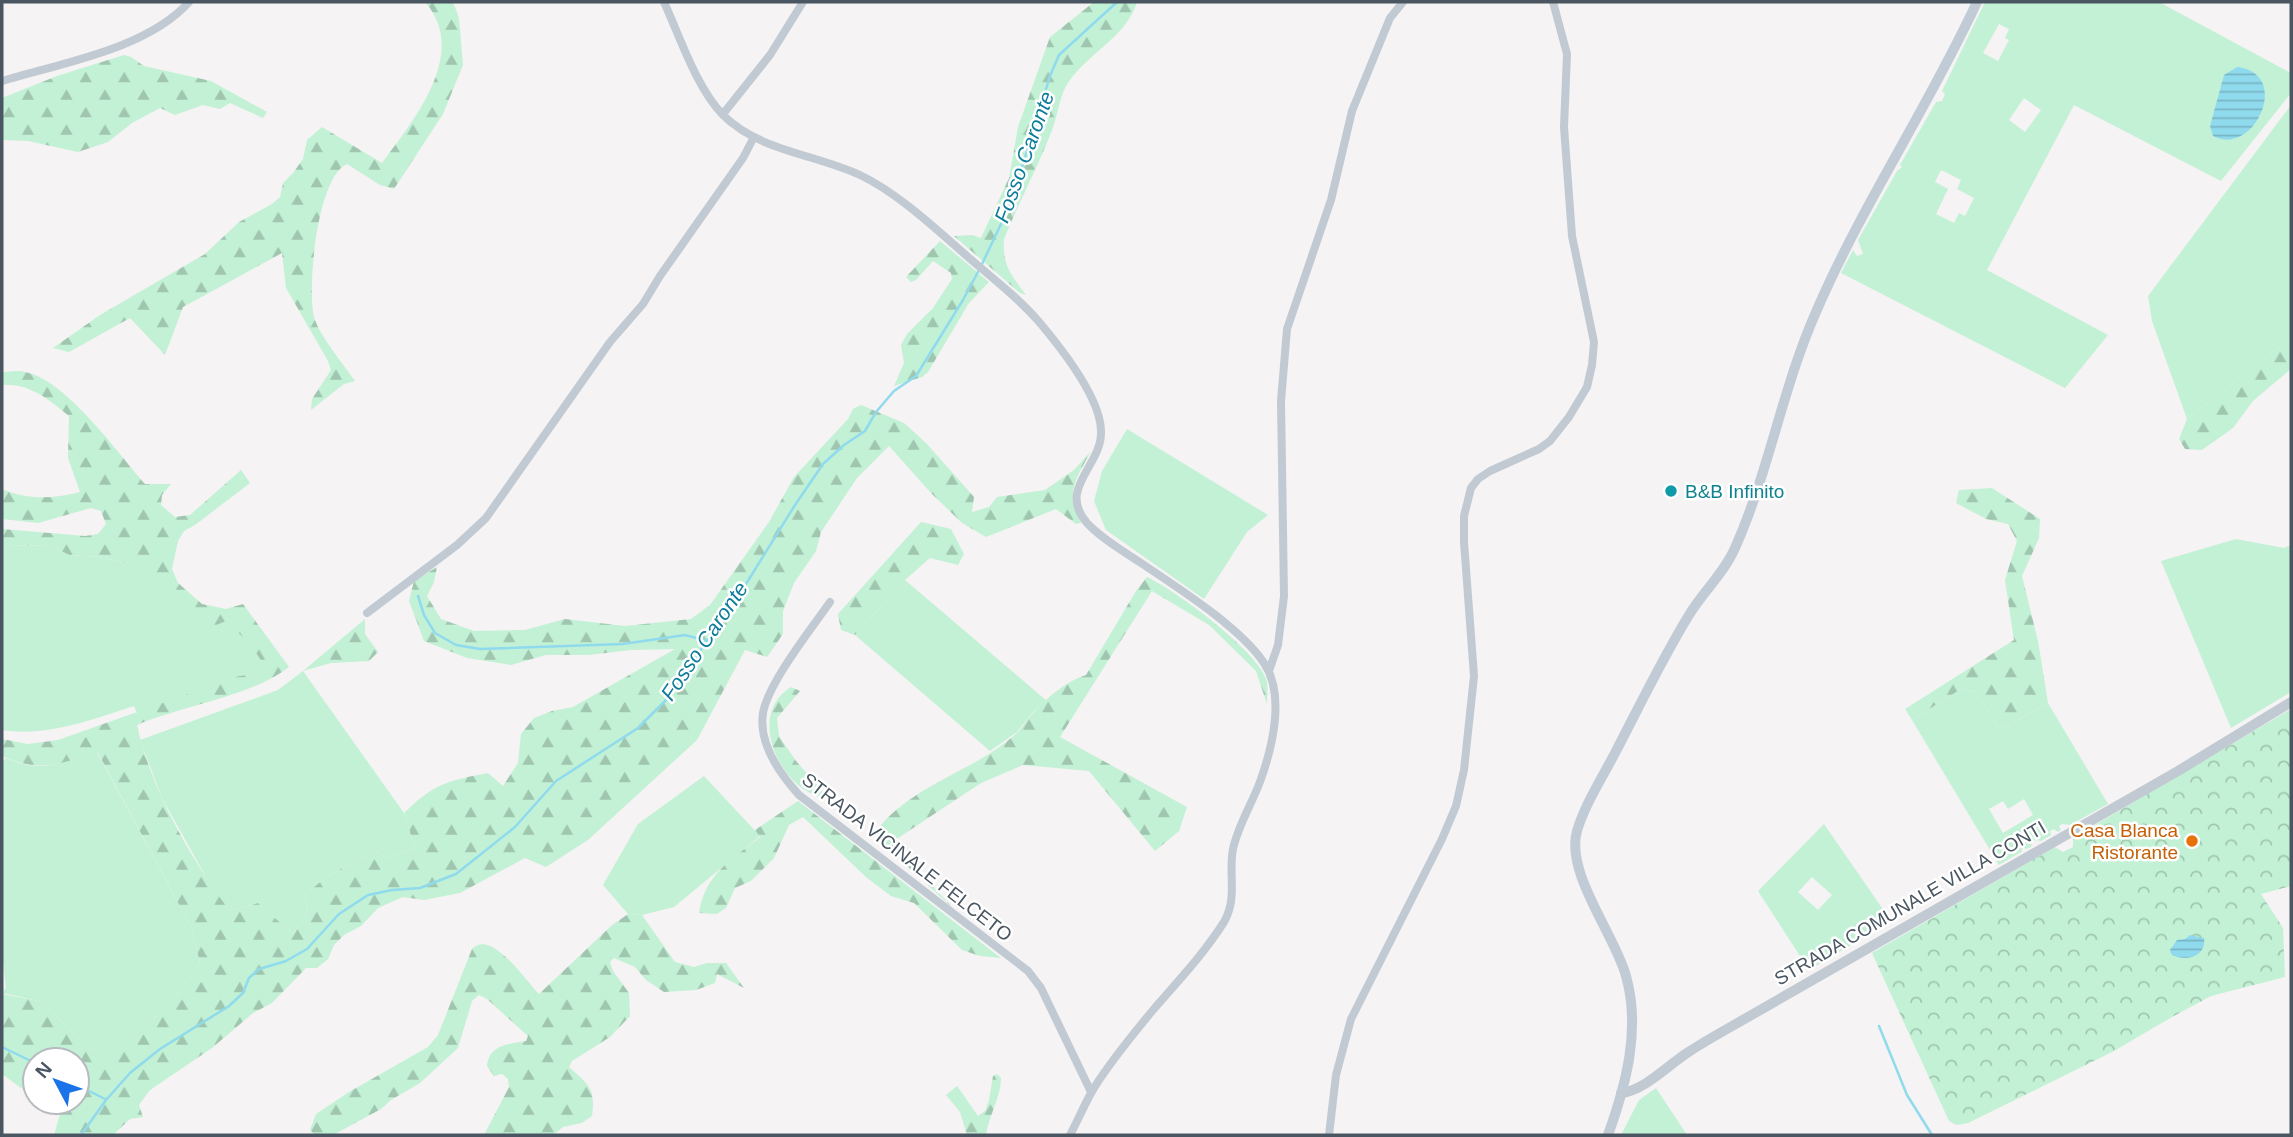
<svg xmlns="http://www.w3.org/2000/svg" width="2293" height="1137" viewBox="0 0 2293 1137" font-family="Helvetica,sans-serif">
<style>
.green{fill:#c3f1d5;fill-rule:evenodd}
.forest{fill:url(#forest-firs);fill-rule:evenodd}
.park{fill:url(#park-crowns)}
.water{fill:url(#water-rules)}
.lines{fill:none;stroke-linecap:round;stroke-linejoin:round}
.stream{stroke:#90daee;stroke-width:2.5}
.minor{stroke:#c1cad2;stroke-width:8}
.tertiary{stroke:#c1cad2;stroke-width:10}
.secondary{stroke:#c1cbd6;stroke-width:10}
.culture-dot{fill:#0f9aa8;stroke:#fff;stroke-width:2.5}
.food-dot{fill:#e8710a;stroke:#fff;stroke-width:2.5}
.labels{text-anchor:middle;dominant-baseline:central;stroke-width:5;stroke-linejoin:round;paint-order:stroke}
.culture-label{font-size:19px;fill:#0d838f;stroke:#fff;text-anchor:start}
.food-label{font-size:19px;fill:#c56008;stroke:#fff;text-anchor:end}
.street-label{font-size:19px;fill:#4a5661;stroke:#fff}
.water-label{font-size:21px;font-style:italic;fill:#0c7c9b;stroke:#fff}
</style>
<defs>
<pattern id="forest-firs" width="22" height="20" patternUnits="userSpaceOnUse" patternTransform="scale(1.75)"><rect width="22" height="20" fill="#c3f1d5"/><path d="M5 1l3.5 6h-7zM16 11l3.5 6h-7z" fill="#a0c6b0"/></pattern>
<pattern id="park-crowns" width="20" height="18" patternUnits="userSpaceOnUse" patternTransform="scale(1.75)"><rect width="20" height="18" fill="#c3f1d5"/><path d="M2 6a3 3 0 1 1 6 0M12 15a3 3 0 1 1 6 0" fill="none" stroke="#a0c6b0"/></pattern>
<pattern id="water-rules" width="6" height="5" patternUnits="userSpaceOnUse" patternTransform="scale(1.75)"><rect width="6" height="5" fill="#90daee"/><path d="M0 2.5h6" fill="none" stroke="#78b4c4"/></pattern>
</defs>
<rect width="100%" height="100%" fill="#f5f3f3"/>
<path class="green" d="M1985 2H2159L2291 73V93L2221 181 2074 105 1987 270 2108 335 2065 388 1841 273 1853 250 1857 256 1863 254 1858 240 1897 171 1902 167 1900 165 1936 102 1942 101 1945 94 1942 91ZM1999 24 2009 29 2005 38 2009 40 1998 61 1983 53ZM2223 79 2261 116 2210 126 2221 92ZM2024 98 2041 110 2025 132 2009 120ZM1941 170 1961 180 1957 189 1974 198 1965 216 1959 213 1954 223 1936 214 1948 189 1935 182Z
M2291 105V338L2187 419 2152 321 2148 296Z
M1127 429 1268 515 1247 532 1204 599 1106 530 1094 501 1102 471Z
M2236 539 2284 548 2291 545V692L2231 728 2161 561Z
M2 545 52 546 69 555 100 557 129 564 209 627 226 620 249 643 270 673 239 676 137 713 134 706C90 720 48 737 2 730Z
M905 580 1047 701 1034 711 1017 732 990 751 855 635Z
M303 671 404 813 415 848 388 859 377 851C355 860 320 878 305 896L308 913 293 934 258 903 230 911 212 888 162 798 140 740 278 690Z
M1961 689 1976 692 2000 730 2048 703 2108 804 2070 825 2062 824 2059 826 2061 830 2058 832 2054 829 2050 831 2051 835 2041 841 2036 840 2032 842 2031 847 2026 849 2023 847 2021 852 1999 865 1912 720ZM2024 799 2033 815 2003 833 1989 809 2003 801 2008 809Z
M96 750 191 927 200 963 165 1010 140 1029 112 1058 95 1052 39 1001 2 993 6 988 2 953V762L6 758C41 774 63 763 96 750Z
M704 776 760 836 674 907 642 915 628 914 603 885 638 824Z
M1824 824 1891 921 1809 970 1758 891ZM1812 877 1832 895 1818 910 1798 892Z
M1656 1088 1687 1135H1621L1639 1100Z"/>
<path class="forest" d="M425 2H453L459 18 463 65 443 114 394 189 380 185 347 164C317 177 307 287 314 317 319 335 344 365 355 381L344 384 311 410 312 399 331 370 328 361 286 288 282 253 183 307 165 355 130 318 69 352 53 348 100 315 205 254 239 222 272 204 280 197 283 183 293 173 303 159 307 140 322 127 382 163C413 121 470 53 425 2Z
M1094 2H1137C1126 39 1083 55 1065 88 1059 101 1057 117 1052 130 1038 167 1019 202 1004 239 1002 265 1011 275 1026 295L1020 293 954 236 972 235 981 238 1009 178 1018 127 1050 37Z
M124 55 131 57 144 66 211 81 267 112 263 118 230 103 220 109 203 105 175 115 160 108 132 123 108 142 78 152 28 141 2 140V98L57 76Z
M940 241 989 282 969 303 928 372 922 377 894 386 904 363 901 345 907 334 933 308 952 279 951 273 933 261 916 280 911 282 906 277Z
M2291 338V369L2253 401 2233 428 2202 450 2185 449 2179 439 2187 419Z
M3 372C10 372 19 370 25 372 66 380 117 452 145 484H171L162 495 161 505 175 517 190 515 241 470 250 483 195 525 184 531 178 541 172 569 178 583 202 604 226 609 243 604 289 667C252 696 182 706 137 725 150 787 191 860 230 911L258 903 293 934 308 913 305 896C320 878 355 860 377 851L388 859 415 848 404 813C435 783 447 781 488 773L503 786 518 763 521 734 534 718 552 711 573 707 675 649 631 650 589 655H546L511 665 467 658 424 641 409 601 414 581 437 567 434 582 427 596 441 619 474 631 525 630 565 619 625 626 691 619 710 605 769 522 794 477 848 419 853 409 861 405 904 423 926 443 974 497 972 512 989 507 997 497 1045 490 1074 470 1091 451C1077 477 1064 493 1081 523L1076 524 1056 509 986 537 962 523 931 493 889 446 857 478 821 532 816 551 794 583 783 611V634L767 657 745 650 697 740 588 840 546 867 525 858 460 893 424 900 403 897 378 908 361 926 344 935 334 945 328 959 317 968H306L272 1003 253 1013 212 1048 150 1090 139 1105 143 1117 130 1119 113 1135H54L60 1114 36 1107 32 1096 2 1074V994L39 1001 95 1052 112 1057 140 1029 165 1010 200 963 191 927 97 751C59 765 40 773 2 756V739L28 744 58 740 239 676 269 672 249 643 226 621 209 628 129 564 100 557 69 555 52 546 2 545V529L85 536 98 534 106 524 101 511 91 508 38 523 2 519V489C27 500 54 499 80 492L68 458 69 416C48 399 29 383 2 385ZM35 1060H77V1102H35Z
M1992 488 2040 519 2039 538 2022 576 2038 641 2048 703 2000 730 1976 692 1961 689 1912 720 1905 709 2014 640 2005 580 2017 541 2008 524 1986 519 1956 503 1959 490Z
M921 522 951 529 964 554 958 565 930 558 905 580 855 635 841 630 838 614Z
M1147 577C1175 590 1261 653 1267 682 1268 688 1267 697 1267 704L1256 671 1209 625 1152 591 1060 737 1187 807 1179 831 1155 851 1089 771 1023 765 981 783 895 840 914 866 954 909 881 842 880 826C920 781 975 771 1017 733 1023 727 1028 718 1034 712 1048 697 1066 681 1086 675L1136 591Z
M365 619V634L378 652 369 661 331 663 303 671Z
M791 687 800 691 777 718 779 736 796 761 824 793 817 797C811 793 804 790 798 785 770 760 754 710 791 687Z
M798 801 1001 958 980 956 962 950 914 903 891 896 867 878 803 817 789 825 774 858 751 881 735 888 726 908 717 914 699 913C705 874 731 860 760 837L755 830Z
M628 914 642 915 675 962 694 967 707 963H726L744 988 717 974 715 983 696 990 664 992 646 980 635 967 614 958 610 962 613 971 629 993 630 1016 610 1037 572 1061 569 1067C588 1084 596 1088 592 1116L582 1123 563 1127 553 1135H484L509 1087 508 1079 502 1074 494 1076 487 1066C489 1045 508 1044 526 1041L528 1036 487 999 479 995 472 1001 458 1048 420 1083 391 1100 381 1109 333 1135H315L310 1130 316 1114 349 1092 428 1047 438 1035 472 949C491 928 526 981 539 994L611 926Z
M997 1074 1001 1078C1001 1097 989 1115 986 1135H967L960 1112 946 1095 957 1086 978 1116 985 1111 989 1100 993 1076Z"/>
<path class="park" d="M2291 709V886L2261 894 2283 928 2285 977 2211 996 2172 1017 2114 1051 1968 1123 1957 1125 1949 1121 1872 953 2055 847 2063 852 2073 847V838Z"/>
<path class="water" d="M2237 67C2293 73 2254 158 2213 136L2210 126 2224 75Z
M2190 935 2204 938C2207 957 2184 963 2171 954L2170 950 2177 940 2185 939Z"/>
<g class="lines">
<path class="stream" d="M982 264 1011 203 1050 76 1059 55 1117 2
M418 596 424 615 435 633 456 645 480 649 623 644 685 635 704 640
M1879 1026 1907 1095 1932 1135
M2 1047 35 1063
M77 1085 105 1099
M81 1135 106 1100 130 1073 160 1049 229 1006 243 993 249 978 259 969 286 961 307 949 339 914 368 895 392 890 420 888 456 874 515 827 556 781 638 728 667 699 746 584 795 505 823 464 844 445 865 431 876 412 894 391 916 376 963 300 979 270"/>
<path class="minor" d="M664 2C680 37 696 87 723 115 759 151 815 154 860 175 898 193 936 229 968 257 992 278 1019 298 1040 323 1061 348 1102 400 1101 433 1101 466 1057 489 1087 523 1102 539 1123 551 1141 563 1178 588 1240 627 1264 663 1285 694 1273 745 1261 779 1253 802 1238 825 1233 849 1228 874 1238 898 1224 922 1203 955 1178 981 1153 1010 1134 1033 1104 1069 1090 1095 1083 1108 1077 1122 1070 1135
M2 81C61 63 147 49 189 2
M723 114 770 55 803 2
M830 602C812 628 768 683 763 713 758 744 780 774 799 795L1028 971 1041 988 1091 1092
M367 613 457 545 486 518 610 342 643 304 660 276 743 158 754 137
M1269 671 1278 645 1284 596 1281 401 1287 329 1331 200 1352 111 1390 18 1403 2
M1329 1135 1336 1075 1351 1019 1442 839 1456 806 1464 770 1474 676 1464 542V516L1471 488 1478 479 1490 471 1539 449 1550 441 1569 417 1587 387 1592 365 1594 342 1572 236 1564 127 1567 54 1553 2"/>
<path class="tertiary" d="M1621 1093C1645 1090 1667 1066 1687 1053 1702 1043 1718 1034 1734 1025L2178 771 2291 702"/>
<path class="secondary" d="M1608 1135C1626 1085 1641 1029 1626 976 1615 935 1565 873 1577 831 1585 804 1602 778 1615 753 1639 707 1662 659 1689 615 1703 592 1724 573 1735 548 1769 472 1782 389 1816 312 1862 205 1928 108 1977 2"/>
</g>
<circle class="culture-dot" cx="1671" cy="491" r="7"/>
<circle class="food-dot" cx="2192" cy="841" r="7"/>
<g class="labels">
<g class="culture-label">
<text x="1685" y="491">B&amp;B Infinito</text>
</g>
<g class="food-label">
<text x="2178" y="830">Casa Blanca<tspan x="2178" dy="22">Ristorante</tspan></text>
</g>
<g class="street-label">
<text transform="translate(907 857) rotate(38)">STRADA VICINALE FELCETO</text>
<text transform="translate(1910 903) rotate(-30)">STRADA COMUNALE VILLA CONTI</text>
</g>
<g class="water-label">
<text transform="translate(1024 157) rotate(-70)">Fosso Caronte</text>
<text transform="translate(704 641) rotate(-56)">Fosso Caronte</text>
</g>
</g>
<rect width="2293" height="1137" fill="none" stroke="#4a5661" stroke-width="7"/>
<g transform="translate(56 1081) rotate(311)"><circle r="33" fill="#ffffff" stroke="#b7bbc0" stroke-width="2"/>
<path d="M0-5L12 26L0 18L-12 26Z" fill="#1a73e8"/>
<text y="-10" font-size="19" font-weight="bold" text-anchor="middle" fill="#4a5661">N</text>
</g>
</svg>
